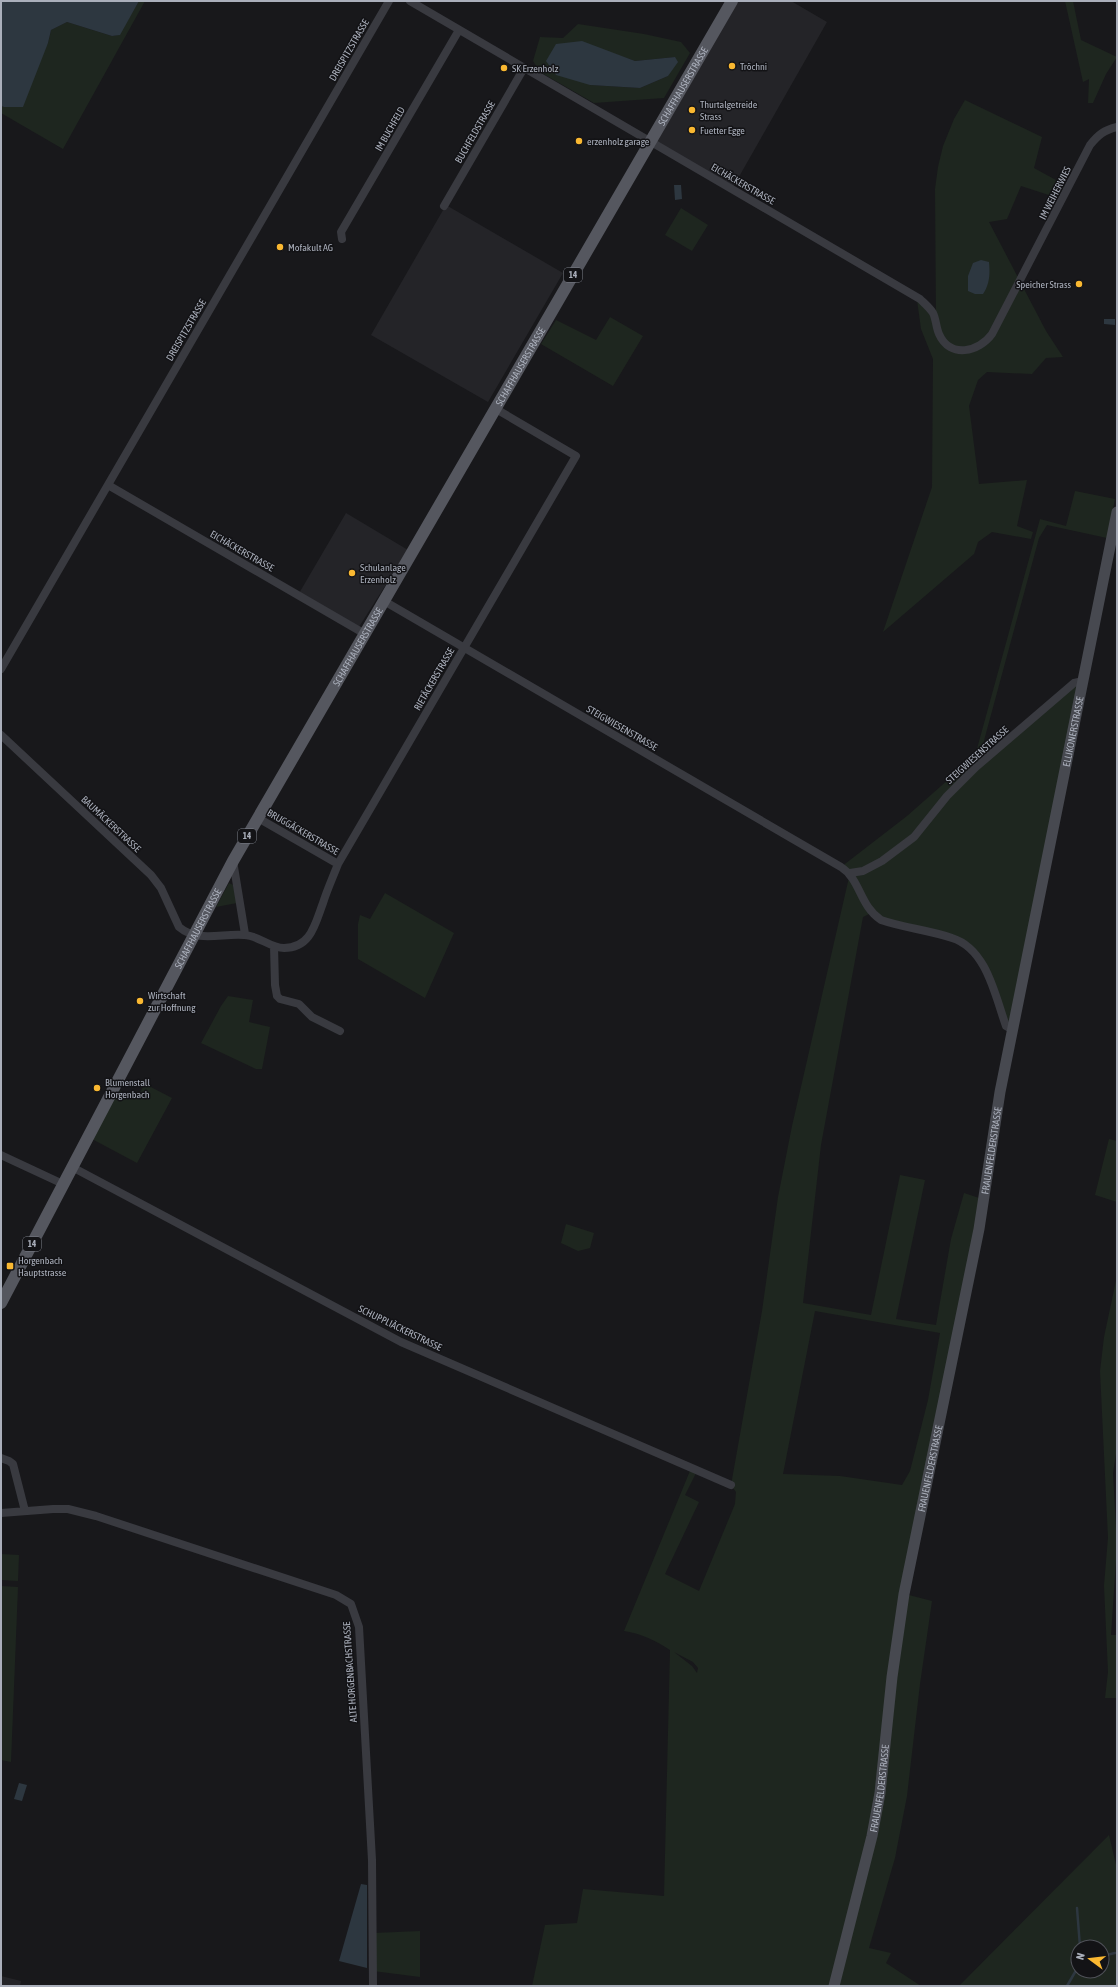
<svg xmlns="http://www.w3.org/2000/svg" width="1118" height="1987" viewBox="0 0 1118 1987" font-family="'Asap Condensed',sans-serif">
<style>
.built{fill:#242428}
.green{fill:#1e261f;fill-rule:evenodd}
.water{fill:#2d3740}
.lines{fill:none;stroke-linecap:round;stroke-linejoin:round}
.stream{stroke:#2d3740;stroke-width:2.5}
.street{stroke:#393a40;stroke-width:8}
.secondary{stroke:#474950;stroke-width:11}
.primary{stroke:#55575f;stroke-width:12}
.poi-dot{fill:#fab831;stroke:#131316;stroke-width:1.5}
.labels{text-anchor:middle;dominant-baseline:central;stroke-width:3;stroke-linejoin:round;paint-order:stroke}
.shield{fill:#131316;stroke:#7d808a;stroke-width:1}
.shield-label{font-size:9px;font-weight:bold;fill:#aaafbb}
.street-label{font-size:10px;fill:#aaafbb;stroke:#131316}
.poi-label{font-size:10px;fill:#aaafbb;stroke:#131316;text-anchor:start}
</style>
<rect width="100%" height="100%" fill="#18181b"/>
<path class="built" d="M732 1H791L827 22 732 189 650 142Z
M446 205 563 273 488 402 371 335Z
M346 513 408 550 357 630 298 595Z
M1 1976 21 1981 20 1986H1Z"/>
<path class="green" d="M139 1H145L63 149 1 113V106L4 107 48 43 51 30 67 22 112 36 119 35Z
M1065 1H1073L1081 40 1117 57 1106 74 1093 103H1088L1089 79 1083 82Z
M578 24 644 34 681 42 690 53 664 98 594 103 540 72 533 61 540 37 563 38ZM609 52 635 61 675 57 668 76 640 88 590 85Z
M965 100 1042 137 1034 168 1065 185 1058 198 1021 186 1007 219 989 222 1046 331 1063 357 1046 358 1032 374 987 372 978 380 969 406 979 484 1027 480 1017 526 1033 532 1031 539 992 532 978 542 974 554 883 632 932 487 933 359 921 329 917 300 936 318 935 189 938 167 943 146 954 119Z
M681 208 708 225 692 251 665 235Z
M610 317 643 336 613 386 541 344 556 320 596 340Z
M1075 491 1115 499 1107 538 1047 525 1039 538 979 759 975 756 1040 519 1066 526Z
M1083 681 1009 1029 990 982 969 946 871 913 863 917 821 1145 803 1303 871 1315 900 1175 925 1180 896 1319 936 1325 951 1239 964 1193 985 1200 905 1594 932 1601 920 1684 907 1796 895 1858 869 1948 891 1953 886 1963 921 1986H532L545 1925 577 1923 583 1889 664 1896 670 1650C655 1640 642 1634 624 1631L692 1466 698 1469 685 1495 699 1502 665 1574 699 1591 735 1504 736 1492 731 1485 762 1311 778 1197 792 1126 850 873 841 867 907 816 974 757 976 766 1074 683ZM815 1311 940 1333 928 1400 910 1471 902 1485 840 1476 783 1474ZM674 1652 693 1662 698 1668 697 1673 692 1666Z
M229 883 233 885 237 903 216 907Z
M385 893 454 933 425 998 358 959V924L360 915 370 919Z
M228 996 253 1000 249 1022 270 1027 262 1069H256L201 1043 221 1006Z
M145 1084 172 1098 137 1163 92 1139 117 1089 136 1099Z
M1109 1139 1117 1141V1202L1095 1195Z
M566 1224 594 1233 590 1248 578 1251 561 1243Z
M1117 1276V1448L1113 1473 1117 1546 1111 1635H1117V1698H1105L1108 1672 1104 1586 1108 1538 1100 1371 1104 1337Z
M1 1554 19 1555 18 1581 1 1580Z
M1 1586 18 1587 11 1762 1 1760Z
M1109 1835 1117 1869V1986H959ZM1078 1947H1102V1971H1078Z
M420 1931V1977L373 1971 374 1933Z"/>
<path class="water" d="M1 1H139L120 35 112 36 67 22 51 30 48 43 23 107H4L1 106Z
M582 41 635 61 675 57 678 62 668 76 640 88 590 85 556 75 546 61 556 44Z
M674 185H681L682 199 675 200Z
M981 260 989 262C990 273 990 284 983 294H975L968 291V276L973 263Z
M1104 319H1115V325L1104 324Z
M19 1783 27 1785 22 1801 14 1799Z
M361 1884 367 1885V1968L339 1961Z"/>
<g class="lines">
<path class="stream" d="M1077 1908 1080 1947
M1102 1956 1115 1953
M1067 1986 1078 1967"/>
<path class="street" d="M410 1 920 299C924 303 930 308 933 313 936 319 936 327 939 334 950 359 979 352 992 334L1090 145C1098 135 1104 130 1117 127
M444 206 524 68
M342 239 341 232 459 30
M108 485 365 634
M384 601 841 867C861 880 859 905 881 920 904 928 929 930 952 938 987 949 995 996 1006 1026L1013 1030
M1 669 389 1
M1 735 151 875 161 888 179 927C198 943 222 933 244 935 258 935 270 948 284 948 311 948 315 924 323 903 327 890 333 877 338 864L576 456 496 409
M258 818 338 864
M233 861 245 934
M850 873 863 871 882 861 914 837 947 796 976 767 1074 683 1083 681
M274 946 275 985 277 996 280 999 299 1004 312 1017 340 1031
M1 1155 63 1184
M72 1167 401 1342 731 1485
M1 1458 9 1461 13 1464 25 1511
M1 1513 53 1509H68L96 1516 336 1595 351 1604 359 1627 372 1860 373 1986"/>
<path class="secondary" id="s1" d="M834 1986 872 1836 880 1793 892 1677 904 1594 979 1229 1000 1092 1117 512"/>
<path class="primary" id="s2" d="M1 1303 233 861 732 1"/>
</g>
<g class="poi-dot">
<circle cx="732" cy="66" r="4"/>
<circle cx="504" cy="68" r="4"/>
<circle cx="692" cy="110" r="4"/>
<circle cx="692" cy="130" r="4"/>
<circle cx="579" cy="141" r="4"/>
<circle cx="280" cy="247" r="4"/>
<circle cx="1079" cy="284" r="4"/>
<circle cx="352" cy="573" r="4"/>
<circle cx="140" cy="1001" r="4"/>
<circle cx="97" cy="1088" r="4"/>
<rect x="6" y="1262" width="8" height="8" rx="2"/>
</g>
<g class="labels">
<g class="shield">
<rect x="564" y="268" width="18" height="14" rx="3"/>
<rect x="238" y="829" width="18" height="14" rx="3"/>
<rect x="23" y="1237" width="18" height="14" rx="3"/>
</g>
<g class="shield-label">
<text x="573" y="275">14</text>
<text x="247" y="836">14</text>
<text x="32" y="1244">14</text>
</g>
<g class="street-label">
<text transform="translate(349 50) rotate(-60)">DREISPITZSTRASSE</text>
<text stroke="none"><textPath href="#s2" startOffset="1395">SCHAFFHAUSERSTRASSE</textPath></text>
<text transform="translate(390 129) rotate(-60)">IM BUCHFELD</text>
<text transform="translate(475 132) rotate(-60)">BUCHFELDSTRASSE</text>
<text transform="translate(743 184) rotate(30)">EICHÄCKERSTRASSE</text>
<text transform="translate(1055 193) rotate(-63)">IM WEIHERWIES</text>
<text transform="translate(186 330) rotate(-60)">DREISPITZSTRASSE</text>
<text stroke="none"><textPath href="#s2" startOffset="1071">SCHAFFHAUSERSTRASSE</textPath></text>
<text transform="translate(242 551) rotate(30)">EICHÄCKERSTRASSE</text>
<text stroke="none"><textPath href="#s2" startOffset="747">SCHAFFHAUSERSTRASSE</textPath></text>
<text transform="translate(434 679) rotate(-60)">RIETÄCKERSTRASSE</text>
<text transform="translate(622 728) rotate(30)">STEIGWIESENSTRASSE</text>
<text stroke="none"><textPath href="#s1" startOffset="1278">ELLIKONERSTRASSE</textPath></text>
<text transform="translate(977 755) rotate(-42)">STEIGWIESENSTRASSE</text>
<text transform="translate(111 824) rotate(43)">BAUMÄCKERSTRASSE</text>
<text transform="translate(303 832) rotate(30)">BRUGGÄCKERSTRASSE</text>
<text stroke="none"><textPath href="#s2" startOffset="423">SCHAFFHAUSERSTRASSE</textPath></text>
<text stroke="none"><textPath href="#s1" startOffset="851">FRAUENFELDERSTRASSE</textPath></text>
<text transform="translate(400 1328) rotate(26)">SCHUPPLIÄCKERSTRASSE</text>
<text stroke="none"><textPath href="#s1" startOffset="527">FRAUENFELDERSTRASSE</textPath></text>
<text transform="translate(350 1672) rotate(-94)">ALTE HORGENBACHSTRASSE</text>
<text stroke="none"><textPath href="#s1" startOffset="203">FRAUENFELDERSTRASSE</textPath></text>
</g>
<g class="poi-label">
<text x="740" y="66">Tröchni</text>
<text x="512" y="68">SK Erzenholz</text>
<text x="700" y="104">Thurtalgetreide<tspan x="700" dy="12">Strass</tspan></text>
<text x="700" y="130">Fuetter Egge</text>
<text x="587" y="141">erzenholz garage</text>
<text x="288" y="247">Mofakult AG</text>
<text x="1071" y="284" text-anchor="end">Speicher Strass</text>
<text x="360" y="567">Schulanlage<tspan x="360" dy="12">Erzenholz</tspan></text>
<text x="148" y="995">Wirtschaft<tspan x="148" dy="12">zur Hoffnung</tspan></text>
<text x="105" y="1082">Blumenstall<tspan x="105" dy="12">Horgenbach</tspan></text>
<text x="18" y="1260">Horgenbach<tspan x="18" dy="12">Hauptstrasse</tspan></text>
</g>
</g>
<rect width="1118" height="1987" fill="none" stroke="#aaafbb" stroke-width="4"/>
<g transform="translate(1090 1959) rotate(285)"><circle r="19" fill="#131316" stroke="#4f5158"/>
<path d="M0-3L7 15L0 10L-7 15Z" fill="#fab831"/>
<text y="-6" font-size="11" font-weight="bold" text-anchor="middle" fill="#aaafbb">N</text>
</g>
</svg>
